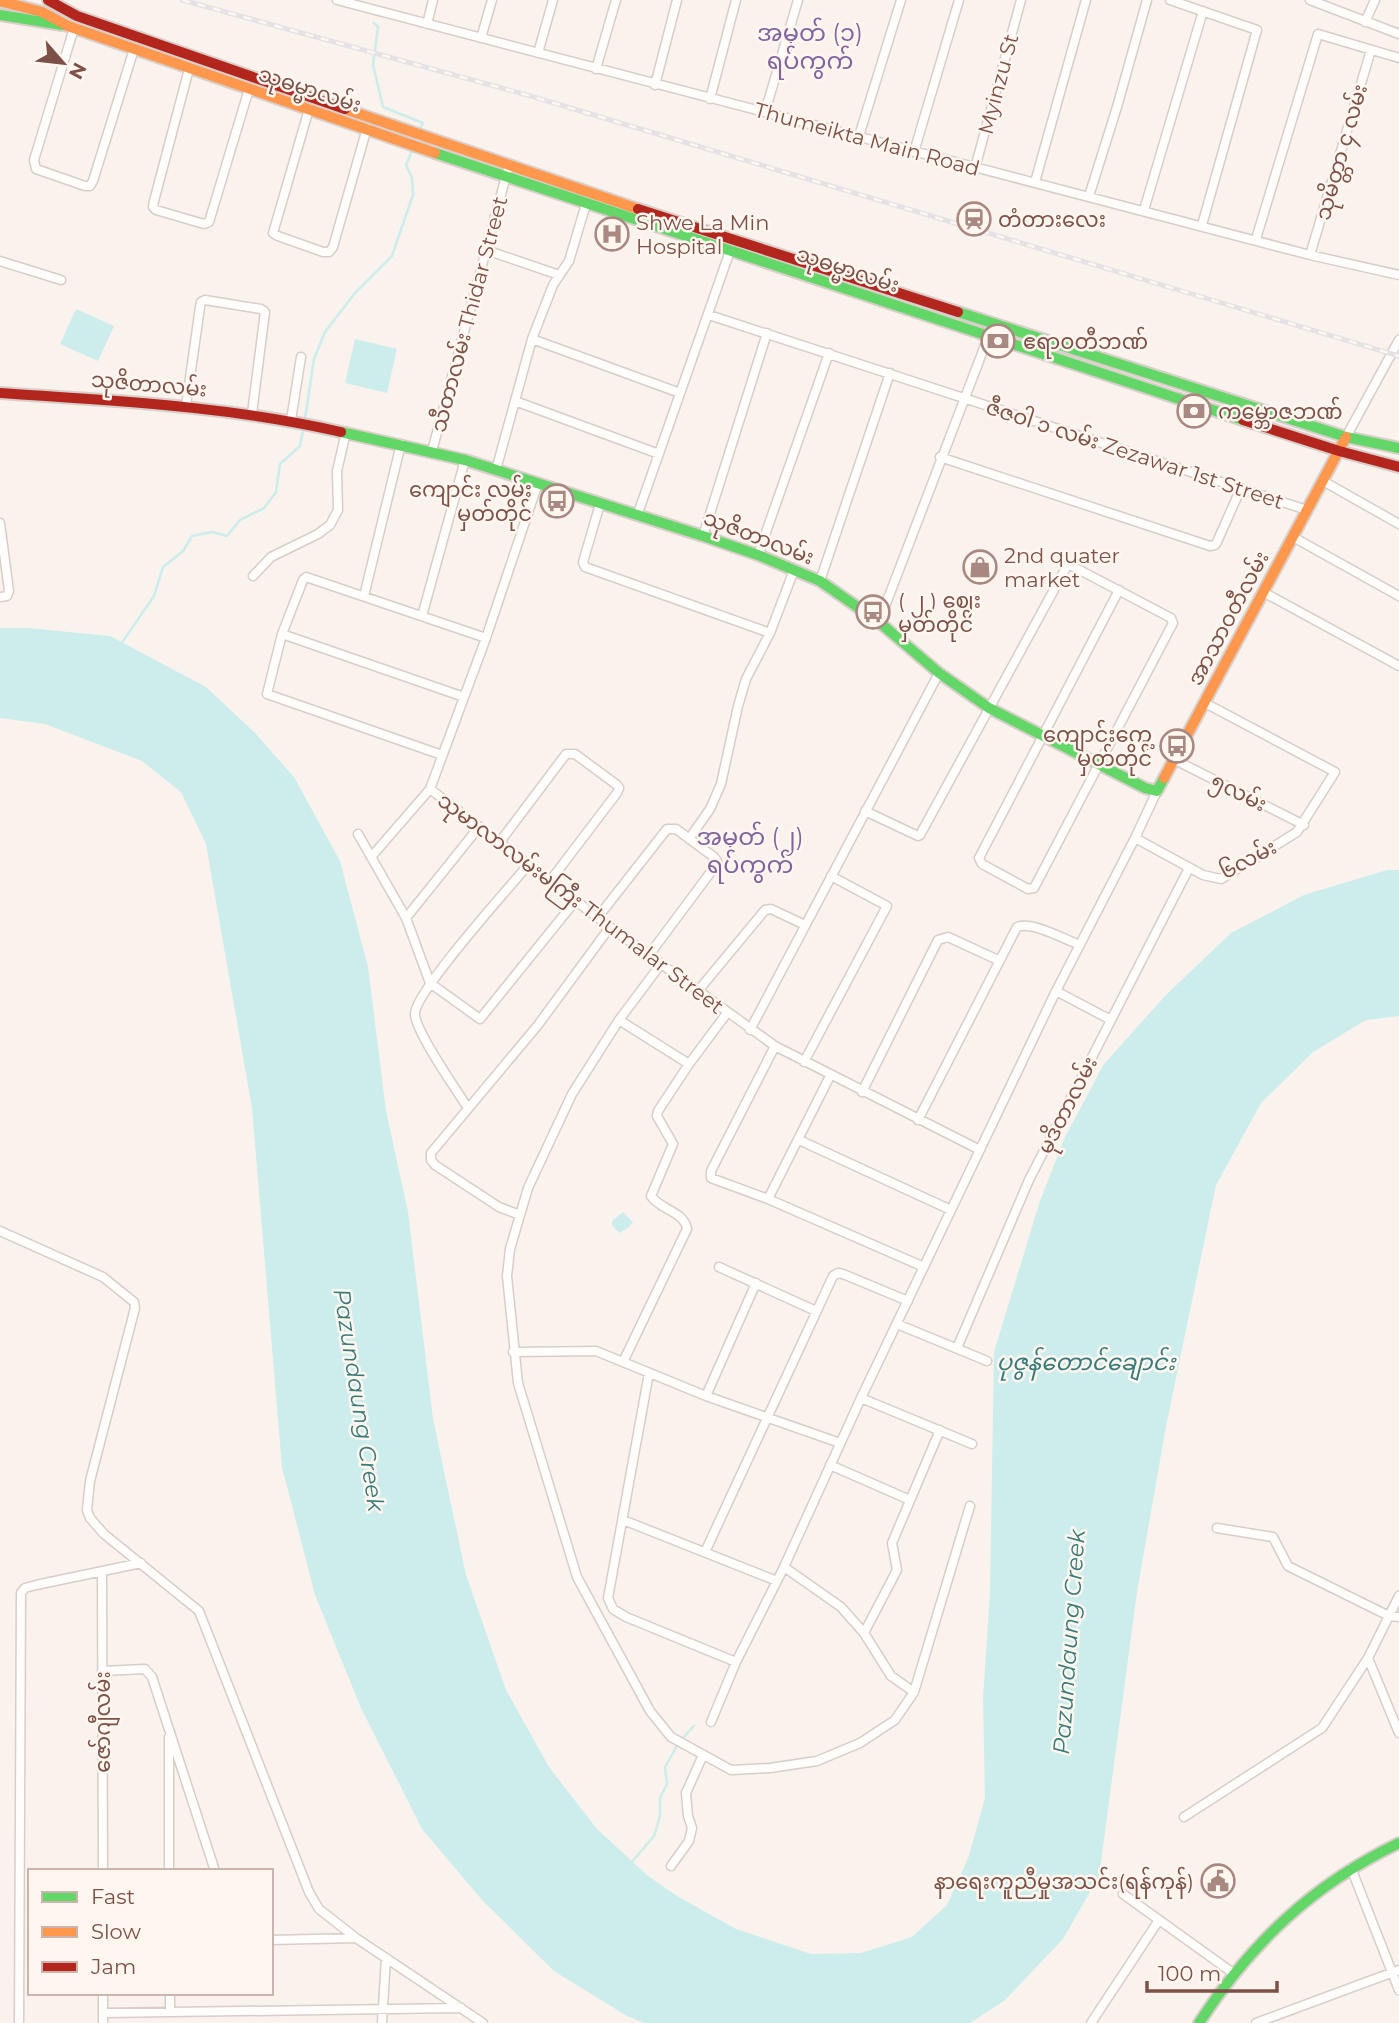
<svg xmlns="http://www.w3.org/2000/svg" width="1399" height="2023" viewBox="0 0 1399 2023" font-family="Montserrat,'Noto Sans Myanmar',sans-serif">
<style>
.water{fill:#ccedeb}
.lines{fill:none;stroke-linecap:round;stroke-linejoin:round}
.stream{stroke:#ccedeb;stroke-width:2.5}
.street-casing{stroke:#d8cdc9;stroke-width:11}
.fast-casing{stroke:#daceca;stroke-width:14}
.slow-casing{stroke:#daceca;stroke-width:14}
.jam-casing{stroke:#daceca;stroke-width:14}
.street{stroke:#fefdfc;stroke-width:8}
.fast{stroke:#63d668;stroke-width:10}
.slow{stroke:#ff974d;stroke-width:10}
.jam{stroke:#b3261e;stroke-width:10}
.rail-casing{stroke:#e5e2e6;stroke-width:5}
.rail{stroke:#fff6ef;stroke-width:2.5;stroke-dasharray:8;stroke-linecap:butt}
.labels{text-anchor:middle;dominant-baseline:central;stroke-width:5;stroke-linejoin:round;paint-order:stroke}
.street-label{font-size:21px;fill:#7c5147;stroke:#fff6ef}
.poi-label{font-size:21px;fill:#7c5147;stroke:#fff6ef;text-anchor:start}
.water-label{font-size:23px;font-style:italic;fill:#367b7a;stroke:#fff6ef}
.quarter-label{font-size:24px;fill:#80639f;stroke:#fff6ef}
</style>
<rect width="100%" height="100%" fill="#f9f2ed"/>
<path class="water" d="M76 309 114 326 98 361 60 344Z
M355 339 397 349 387 393 345 383Z
M0 628H28L110 636 206 687 255 733 294 777 340 861 368 967 386 1111 408 1212 433 1419 466 1575 506 1690 549 1767 597 1829 648 1876 677 1896 736 1929 811 1954 861 1953 912 1937 947 1905 969 1856 985 1798 983 1698 990 1592 994 1352 1040 1201 1065 1137 1104 1064 1165 996 1231 933 1304 895 1387 870H1399V1016L1366 1020 1313 1052 1261 1103 1216 1185 1166 1426 1137 1592 1099 1876 1063 1939 1005 2000 970 2023H645L627 2016 554 1971 483 1901 422 1829 361 1708 315 1595 282 1467 252 1108 206 844 181 792 142 761 45 724 0 718Z
M623 1212 633 1222 629 1227 619 1233 612 1225V1221Z"/>
<g class="lines">
<path class="stream" d="M374 23 378 27 373 65 383 107 423 123 420 129
M305 419 314 359 325 332 355 293 392 256 413 195 412 178 406 165 412 151
M121 644 154 596 163 567 183 551 192 536 212 532 227 536 240 520 264 508 276 492 280 464 300 446 304 425
M682 1739 694 1726
M631 1863 654 1836 660 1816V1798L667 1784 665 1767 678 1744"/>
<defs>
<path id="street" d="M337 0 1310 255 1399 275
M1170 0 1257 30 1202 225
M1310 0 1399 34
M1365 22 1375 0
M427 24 433 0
M74 28 34 160 36 169 85 186H90L93 181 134 49
M481 38 492 0
M538 53 553 0
M189 69 154 201 153 207 156 210 204 224 209 222 249 89
M596 69 616 0
M655 85 677 0
M710 99 736 0
M309 109 273 233 278 236 323 252H329L333 247 367 128
M765 112 798 0
M859 136 901 0
M914 152 959 0
M975 168 1021 0
M1035 182 1086 0
M1089 196 1117 107 1147 0
M1144 210 1203 11
M1256 239 1318 34 1399 58
M486 250 559 275
M1310 255 1371 50
M0 261 61 280
M709 315 1307 510
M532 339 680 393
M515 401 659 454
M186 406 200 307 201 302 205 300 261 309 265 312 252 413
M291 420 301 357
M1346 437 1399 340
M432 451 509 165
M940 457 1210 546 1215 545 1217 542 1241 488
M496 470 532 339 553 285 569 261 586 204
M1323 481 1399 524
M538 483 486 638 430 789 610 927 775 1046 980 1150
M600 504 583 562 585 567 770 633
M637 516 730 251
M0 523 9 591 7 596 0 597
M703 536 767 333
M1293 537 1399 596
M758 555 829 353
M253 576 271 557 318 534 330 525 338 510 337 471 346 432
M820 581 890 373
M1263 592 1399 666
M364 596 401 444
M422 616 465 460
M879 622 989 335
M282 634 464 697
M442 755 267 694 282 634 303 580 306 577 486 638
M1175 760 1304 825
M865 811 918 836 920 835 1067 566H1072L1171 618 1173 623 1034 888 1028 889 982 864 979 858 1119 590
M358 834 406 918 430 983
M1135 838 1203 875 1221 879 1297 832 1335 772 1205 703
M689 839 710 809 721 784 738 706 746 679 770 633 794 570
M499 843 566 754H575L617 785 619 788 617 793 550 881
M372 856 430 789
M598 917 667 829H676L714 857 717 861 716 865 649 955
M406 918 479 827
M661 964 619 1020 572 1094 528 1188 510 1249 507 1276 518 1383 577 1577 650 1711 671 1737 731 1770 770 1768 817 1761 860 1743 895 1720 914 1692 970 1506
M430 983 480 1019 576 900
M1056 991 1111 1020
M697 992 765 910 771 909 805 925
M619 1020 689 1064
M750 1030 939 673
M775 1046 711 1171V1178L768 1199 924 1267
M804 1062 887 906 831 876
M862 1092 938 940 948 937 998 960
M468 1108C457 1091 415 1031 415 1014 414 993 509 888 528 865
M918 1120 1017 927C1032 921 1064 939 1080 945
M799 1140 951 1210
M768 1199 830 1076
M520 1215 499 1207 435 1165 431 1160V1153L538 1025 610 927
M0 1231 103 1277 134 1302 135 1308 90 1481 87 1510 90 1518 104 1534 199 1611 309 1892 319 1909 356 1938 483 2023
M719 1267 816 1311
M897 1324 987 1361
M957 1348 1029 1180 1189 868
M513 1352 596 1351 706 1396 840 1443
M623 1362 687 1229C684 1211 660 1210 651 1196L673 1144 657 1116 658 1111 689 1064 727 1013
M649 1373 608 1598 613 1609 626 1617 736 1662
M706 1396 756 1283
M861 1398 972 1444
M830 1465 910 1500
M623 1520 777 1581
M1217 1528 1273 1537 1288 1566 1389 1616 1399 1617
M705 1552 833 1276 838 1273 843 1274 908 1301
M784 1567 841 1607 864 1633 891 1676 914 1692
M102 1573 103 1871
M1399 1596 1368 1658 1399 1733
M864 1633 897 1570 892 1543 940 1430
M102 1671 145 1669 152 1677 215 1871
M711 1722 736 1662 784 1567 861 1398 1056 991 1135 838 1157 791
M169 1737V1871
M1184 1817 1322 1728 1368 1658
M671 1866 689 1841 692 1828 688 1816 686 1793 703 1755
M1351 1868 1399 1990
M1123 1894 1233 1973
M271 1940 356 1938
M103 1993V2023
M170 1993V2010
M103 2013 461 2008
M19 2023 21 1593 25 1588 36 1585 141 1563
M382 2023 386 1958
M1091 2023 1159 1920
M1256 2023 1399 1970"/>
<path id="fast" d="M0 15 62 25
M435 153 1243 420
M958 312 1346 437 1399 448
M341 432 465 460 703 536 758 555 820 581 879 622 939 673 989 708 1145 788 1157 791 1164 778
M1199 2023C1252 1942 1312 1885 1399 1843"/>
<path id="slow" d="M0 1 42 12 68 26 435 153
M345 109 638 209
M1164 778 1346 437"/>
<path id="jam" d="M48 0 77 16 345 109
M638 209 958 312
M0 393C115 401 229 406 341 432
M1243 420 1339 451 1399 467"/>
</defs>
<use href="#street" class="street-casing"/>
<use href="#fast" class="fast-casing"/>
<use href="#slow" class="slow-casing"/>
<use href="#jam" class="jam-casing"/>
<use href="#street" class="street"/>
<use href="#fast" class="fast"/>
<use href="#slow" class="slow"/>
<use href="#jam" class="jam"/>
<defs>
<path id="rail" d="M182 0 527 95 1399 356"/>
</defs>
<use href="#rail" class="rail-casing"/>
<use href="#rail" class="rail"/>
</g>
<defs>
<symbol id="station-ring" viewBox="-11 -11 22 22"><circle r="9.5" fill="#fff6ef" stroke="#a88981" stroke-width="1.5"/><path d="M-3-6H3Q5-6 5-4V2Q5 4 3 4L4.5 6H3L1.5 4h-3L-3 6H-4.5L-3 4Q-5 4-5 2V-4Q-5-6-3-6ZM-3.5-4v3h7v-3ZM-3.5 1v1.5H-2V1ZM2 1v1.5H3.5V1Z" fill="#a88981"/></symbol>
<symbol id="hospital-ring" viewBox="-11 -11 22 22"><circle r="9.5" fill="#fff6ef" stroke="#a88981" stroke-width="1.5"/><path d="M-5-5h3v3.5h4V-5h3V5h-3V1.5h-4V5h-3Z" fill="#a88981"/></symbol>
<symbol id="bank-ring" viewBox="-11 -11 22 22"><circle r="9.5" fill="#fff6ef" stroke="#a88981" stroke-width="1.5"/><path d="M-6-4H6V4H-6ZM0-2.3a2.3 2.3 0 1 0 0 4.6a2.3 2.3 0 1 0 0-4.6Z" fill="#a88981"/></symbol>
<symbol id="bus-ring" viewBox="-11 -11 22 22"><circle r="9.5" fill="#fff6ef" stroke="#a88981" stroke-width="1.5"/><path d="M-5-6H5V4H4V6H2V4H-2V6H-4V4H-5ZM-3.5-4V0h7V-4ZM-3.5 1.2v1.5H-2V1.2ZM2 1.2v1.5H3.5V1.2Z" fill="#a88981"/></symbol>
<symbol id="shop-ring" viewBox="-11 -11 22 22"><circle r="9.5" fill="#fff6ef" stroke="#a88981" stroke-width="1.5"/><path d="M-5-2.5h2.3a2.7 3.5 0 0 1 5.4 0H5L5.5 6h-11ZM-1.5-2.5h3a1.5 2.3 0 0 0-3 0Z" fill="#a88981"/></symbol>
<symbol id="civic-ring" viewBox="-11 -11 22 22"><circle r="9.5" fill="#fff6ef" stroke="#a88981" stroke-width="1.5"/><path d="M-.6-6.5H3V-4.5H.6V-3L4-1V1h2V6H-6V1h2V-1L-.6-3ZM-1.2 2.5V6h2.4V2.5Z" fill="#a88981"/></symbol>
</defs>
<g fill-rule="evenodd">
<use href="#station-ring" x="955" y="200" width="38" height="38"/>
<use href="#hospital-ring" x="593" y="215" width="38" height="38"/>
<use href="#bank-ring" x="979" y="322" width="38" height="38"/>
<use href="#bank-ring" x="1175" y="392" width="38" height="38"/>
<use href="#bus-ring" x="538" y="482" width="38" height="38"/>
<use href="#shop-ring" x="961" y="548" width="38" height="38"/>
<use href="#bus-ring" x="854" y="593" width="38" height="38"/>
<use href="#bus-ring" x="1158" y="727" width="38" height="38"/>
<use href="#civic-ring" x="1199" y="1862" width="38" height="38"/>
</g>
<g class="labels">
<g class="street-label">
<text transform="translate(998 84) rotate(-75)">Myinzu St</text>
<text transform="translate(310 89) rotate(18)">သုဓမ္မာလမ်း</text>
<text transform="translate(867 139) rotate(15)">Thumeikta Main Road</text>
<text transform="translate(1341 152) rotate(-74)">သုမိတ္တာ ၄ လမ်း</text>
<text transform="translate(848 269) rotate(18)">သုဓမ္မာလမ်း</text>
<text transform="translate(469 314) rotate(-75)">သီတာလမ်း Thidar Street</text>
<text transform="translate(149 384) rotate(5)">သုဇိတာလမ်း</text>
<text transform="translate(1135 454) rotate(18)">ဇီဇဝါ ၁ လမ်း Zezawar 1st Street</text>
<text transform="translate(759 537) rotate(21)">သုဇိတာလမ်း</text>
<text transform="translate(1228 618) rotate(-62)">အာသာဝတီလမ်း</text>
<text transform="translate(1239 792) rotate(27)">၅လမ်း</text>
<text transform="translate(1248 859) rotate(-28)">၆လမ်း</text>
<text transform="translate(581 903) rotate(37)">သုမာလာလမ်းမကြီး Thumalar Street</text>
<text transform="translate(1067 1105) rotate(-63)">မုဒိတာလမ်း</text>
<text transform="translate(102 1722) rotate(-90)">ဇော်ဂျီလမ်း</text>
</g>
<g class="poi-label">
<text x="998" y="219">တံတားလေး</text>
<text x="636" y="222">Shwe La Min<tspan x="636" dy="24">Hospital</tspan></text>
<text x="1023" y="341">ဧရာဝတီဘဏ်</text>
<text x="1218" y="411">ကမ္ဘောဇဘဏ်</text>
<text x="532" y="489" text-anchor="end">ကျောင်း လမ်း<tspan x="532" dy="24">မှတ်တိုင်</tspan></text>
<text x="1004" y="555">2nd quater<tspan x="1004" dy="24">market</tspan></text>
<text x="898" y="600">( ၂ ) ဈေး<tspan x="898" dy="24">မှတ်တိုင်</tspan></text>
<text x="1152" y="734" text-anchor="end">ကျောင်းကွေ့<tspan x="1152" dy="24">မှတ်တိုင်</tspan></text>
<text x="1194" y="1881" text-anchor="end">နာရေးကူညီမှုအသင်း(ရန်ကုန်)</text>
</g>
<g class="water-label">
<text x="1086" y="1362">ပုဇွန်တောင်ချောင်း</text>
<text transform="translate(359 1400) rotate(81)">Pazundaung Creek</text>
<text transform="translate(1069 1642) rotate(-86)">Pazundaung Creek</text>
</g>
<g class="quarter-label">
<text x="810" y="32">အမှတ် (၁)<tspan x="810" dy="28">ရပ်ကွက်</tspan></text>
<text x="750" y="836">အမှတ် (၂)<tspan x="750" dy="28">ရပ်ကွက်</tspan></text>
</g>
</g>
<rect x="28" y="1869" width="245" height="126" fill="#fff6ef" stroke="#cbb4ac" stroke-width="2"/>
<rect x="42" y="1892" width="35" height="10" fill="#63d668" stroke="#cbb4ac" stroke-width="2"/>
<text x="91" y="1904" font-size="21" fill="#7c5147">Fast</text>
<rect x="42" y="1927" width="35" height="10" fill="#ff974d" stroke="#cbb4ac" stroke-width="2"/>
<text x="91" y="1939" font-size="21" fill="#7c5147">Slow</text>
<rect x="42" y="1962" width="35" height="10" fill="#b3261e" stroke="#cbb4ac" stroke-width="2"/>
<text x="91" y="1974" font-size="21" fill="#7c5147">Jam</text>
<g transform="translate(63 63) rotate(118)" stroke="#fff6ef" stroke-width="5" paint-order="stroke">
<path d="M0-5L12 26L0 18L-12 26Z" fill="#7c5147"/>
<text y="-10" font-size="19" font-weight="bold" text-anchor="middle" fill="#7c5147">N</text>
</g>
<path d="M1147 1981v10h130v-10" fill="none" stroke="#7c5147" stroke-width="3.5"/>
<text x="1158" y="1981" font-size="21" fill="#7c5147" stroke="#fff6ef" stroke-width="5" paint-order="stroke">100 m</text>
</svg>
